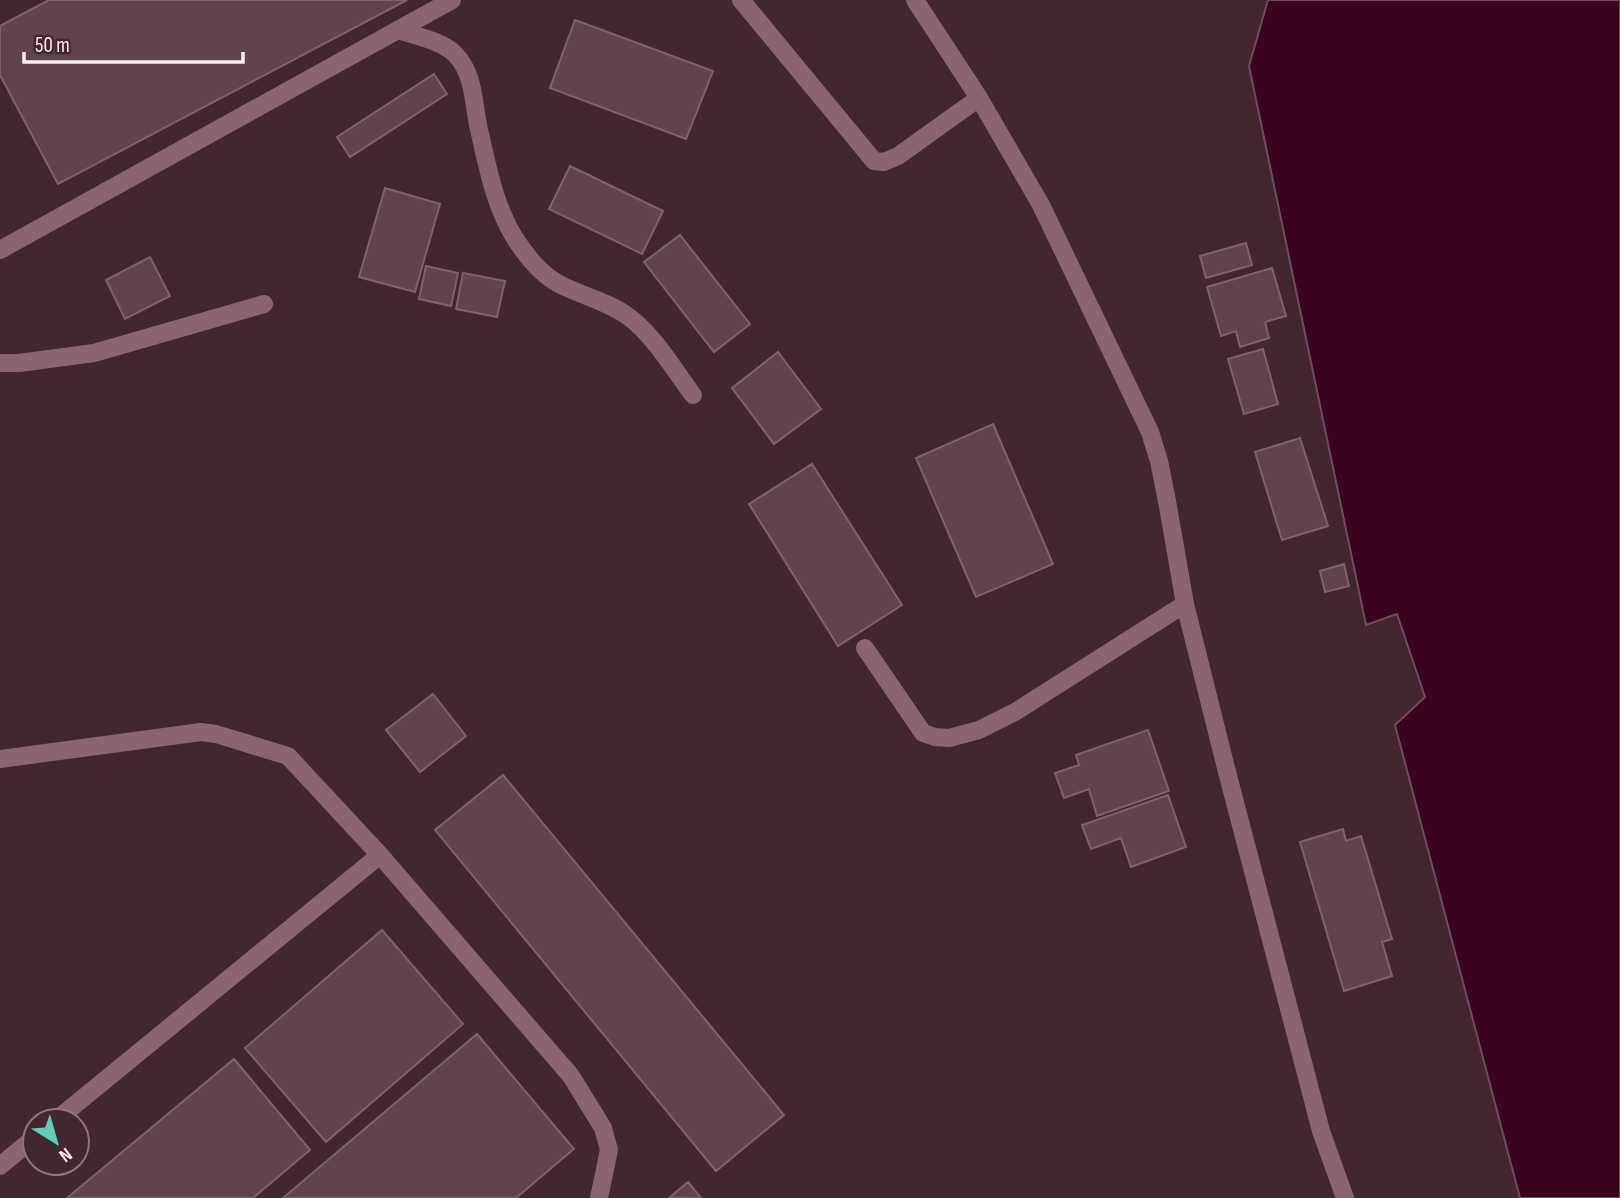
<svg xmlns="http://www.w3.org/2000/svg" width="1620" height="1198" viewBox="0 0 1620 1198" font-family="'Sofia Sans Condensed',sans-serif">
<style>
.water{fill:#3c031e;stroke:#764a5e;stroke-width:2}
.building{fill:#60434d;stroke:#81626b;stroke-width:2}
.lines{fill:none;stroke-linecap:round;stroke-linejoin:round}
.service{stroke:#8a6571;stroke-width:18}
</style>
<rect width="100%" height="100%" fill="#422731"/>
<path class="water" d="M1268 0H1620V1198H1520L1395 725 1425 697 1397 614 1366 625 1249 66Z"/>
<path class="building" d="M49 0H407L58 184 0 75V26Z
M575 20 713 71 686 139 550 88Z
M434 74 447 94 350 157 337 137Z
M570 166 663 211 642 254 549 209Z
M385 188 440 204 415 292 359 277Z
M680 235 750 324 714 352 644 262Z
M1246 243 1252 265 1206 278 1200 256Z
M150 257 170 296 125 319 106 280Z
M426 266 458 273 451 306 419 299Z
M1272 268 1286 316 1265 322 1269 338 1240 347 1236 331 1221 336 1207 287Z
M463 273 505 281 497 317 456 309Z
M1263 349 1278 404 1244 414 1228 359Z
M778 352 821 409 774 444 732 388Z
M993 424 1053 564 976 597 916 458Z
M1300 438 1328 526 1282 540 1255 452Z
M812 464 902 605 838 646 749 504Z
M1344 564 1349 586 1325 592 1320 571Z
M433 694 466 736 420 772 386 730Z
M1148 730 1169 791 1097 816 1089 789 1064 798 1055 773 1079 765 1076 755Z
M503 775 784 1115 716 1171 435 830Z
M1168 795 1186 847 1131 867 1121 838 1091 849 1082 825Z
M1343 829 1346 841 1361 836 1392 939 1382 942 1392 976 1344 991 1300 842Z
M382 930 463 1024 326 1142 245 1048Z
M477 1034 574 1149 516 1198H283Z
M234 1059 310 1150 253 1198H67Z
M688 1182 701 1198H669Z"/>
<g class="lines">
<path class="service" d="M741 0 874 161 884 162 898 156 979 98
M915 0 979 98 1041 205 1150 432 1159 461 1167 501 1185 604 1226 768 1321 1131 1345 1198
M398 30C416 36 443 41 456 55 474 75 473 100 478 125 487 164 494 206 516 240 527 257 543 276 561 285 583 296 609 302 629 317 655 337 673 368 693 395
M0 250 452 0
M0 363H19L94 353 264 304
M865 648 923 733 935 737 949 738 979 730 1015 712 1185 604
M0 759 201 732 216 734 288 756 380 855 571 1076 603 1128 609 1150 599 1198
M55 1121 380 855
M0 1166 35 1137"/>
</g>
<g transform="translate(56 1142) rotate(143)"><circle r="33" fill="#422731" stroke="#8d777f" stroke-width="2"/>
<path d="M0-5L12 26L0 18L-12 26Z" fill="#5eceb7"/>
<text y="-10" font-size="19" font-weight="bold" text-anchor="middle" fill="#fdeef3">N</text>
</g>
<path d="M24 52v10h219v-10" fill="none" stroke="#fdeef3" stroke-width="3.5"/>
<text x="35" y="52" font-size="21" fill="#fdeef3" stroke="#422731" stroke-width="5" paint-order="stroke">50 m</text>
</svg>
